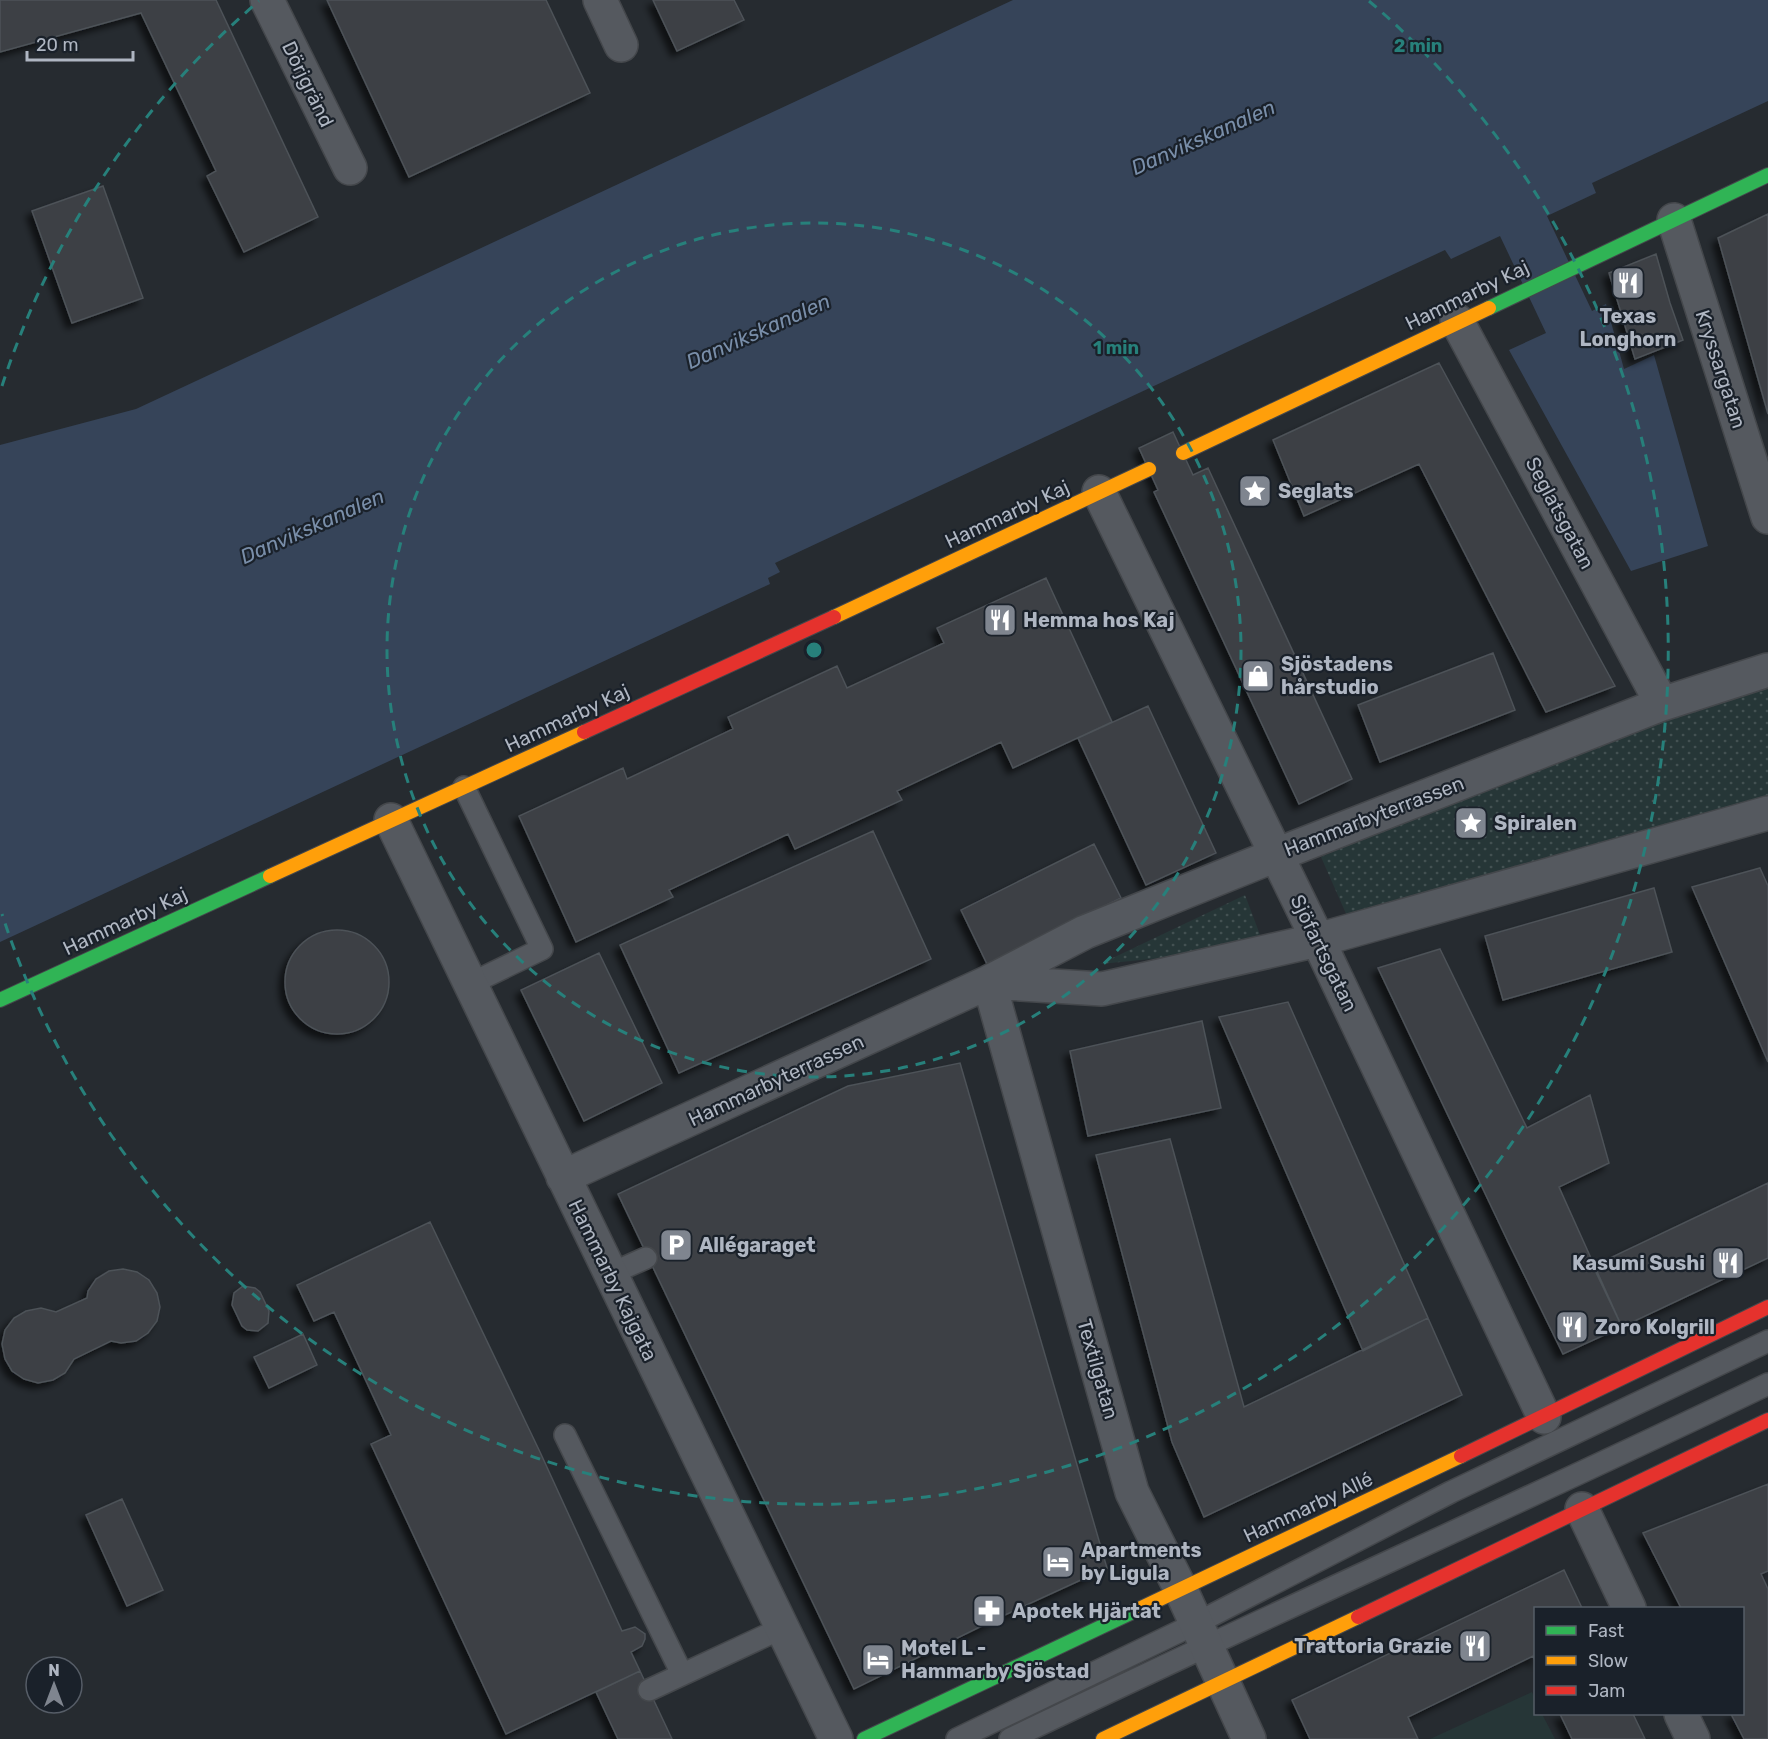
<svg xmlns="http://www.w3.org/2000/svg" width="1768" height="1739" viewBox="0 0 1768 1739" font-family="Rubik,sans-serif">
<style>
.green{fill:#263637}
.park{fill:url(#park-dots)}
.water{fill:#364459}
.building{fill:#3c4045;stroke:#4d5258;stroke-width:1.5;filter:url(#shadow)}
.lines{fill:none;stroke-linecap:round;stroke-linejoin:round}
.lane-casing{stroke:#44474b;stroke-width:24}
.street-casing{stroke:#44474b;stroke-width:36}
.fast-casing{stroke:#44474b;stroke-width:16}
.slow-casing{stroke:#44474b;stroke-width:16}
.jam-casing{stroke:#44474b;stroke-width:16}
.lane{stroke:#55595f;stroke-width:21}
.street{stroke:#55595f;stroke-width:33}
.fast{stroke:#30b455;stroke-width:14}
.slow{stroke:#ff9f0a;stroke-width:14}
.jam{stroke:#e5322d;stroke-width:14}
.ring{fill:none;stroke:#27807b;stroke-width:3;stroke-dasharray:10 8}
.labels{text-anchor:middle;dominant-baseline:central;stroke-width:4.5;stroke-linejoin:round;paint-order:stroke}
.street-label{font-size:20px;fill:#afb6c2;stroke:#1a212a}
.poi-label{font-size:20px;font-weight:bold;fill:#afb6c2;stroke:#1a212a;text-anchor:start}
.water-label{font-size:21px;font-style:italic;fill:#798ea9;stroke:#1a212a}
.centre{fill:#27807b;stroke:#1a212a;stroke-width:3}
.ring-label{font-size:18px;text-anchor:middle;font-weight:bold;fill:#27807b;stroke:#1a212a;stroke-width:4.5;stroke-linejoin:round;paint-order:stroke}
</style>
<defs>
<pattern id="park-dots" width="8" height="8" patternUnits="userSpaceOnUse" patternTransform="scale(1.5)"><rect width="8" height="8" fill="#263637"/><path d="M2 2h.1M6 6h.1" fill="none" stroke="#435152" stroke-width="1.8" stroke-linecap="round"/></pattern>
<filter id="shadow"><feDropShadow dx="-5.5" dy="5.5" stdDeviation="3" flood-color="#0009"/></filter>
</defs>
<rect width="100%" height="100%" fill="#262b30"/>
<path class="green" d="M1532 1692 1535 1699 1536 1714H1542L1555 1739H1430Z"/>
<path class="park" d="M1768 685V802L1347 916 1321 857C1469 795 1615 732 1768 685Z
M1245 895 1265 948 1100 964Z"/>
<path class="water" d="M1013 0H1768V101L1592 183 1596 193 1547 216 1592 311 1606 304 1624 369 1654 355 1708 546 1631 571 1509 350 1546 333 1500 236 1451 259 1445 250 775 563 780 572 768 578 770 584 0 942V445L136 409Z"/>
<path class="building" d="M0 0H216L318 217 244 252 207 176 216 171 141 13 0 52Z
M327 0H546L590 93 409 177Z
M653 0H734L744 20 677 51Z
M103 186 143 298 72 323 32 211Z
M1768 214V414L1718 238Z
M1656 254 1670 303 1683 340 1635 359 1609 273Z
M1439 363 1593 646 1615 686 1546 712 1419 464 1304 516 1273 440Z
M1173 432 1193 475 1208 468 1352 779 1299 804 1154 492 1158 490 1139 448Z
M1046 578 1112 722 1013 768 1001 742 897 791 902 800 795 849 788 834 669 890 673 897 576 942 519 816 623 768 627 779 733 729 728 717 837 666 847 688 944 643 937 628Z
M1493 653 1515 710 1380 762 1358 705Z
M1148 706 1216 853 1146 885 1078 738Z
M873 831 931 959 679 1073 620 945Z
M1094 844 1121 898 987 964 961 910Z
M1760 868 1768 886V1062L1692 887Z
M1654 888 1672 952 1503 1000 1485 936Z
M285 982a52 52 0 1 1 104 0a52 52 0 1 1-104 0Z
M1440 949 1527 1128 1590 1095 1609 1163 1559 1187 1622 1327 1563 1354 1510 1246 1378 968Z
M599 953 662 1083 584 1121 521 990Z
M1288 1002 1428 1318 1363 1351 1219 1017Z
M1202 1021 1221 1108 1088 1136 1070 1051Z
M960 1063 1107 1568 994 1620 854 1689 618 1194 848 1086Z
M1170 1139 1244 1407 1428 1318 1462 1395 1204 1517 1172 1442 1096 1155Z
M1768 1183V1258L1622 1327 1593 1266Z
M430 1222 540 1452 622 1631 635 1627 645 1634V1639L642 1646 631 1652 640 1671 506 1734 371 1444 391 1435 334 1312 314 1321 297 1285Z
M123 1269 137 1272 149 1280 157 1293 160 1307 157 1321 148 1333 136 1341 121 1343 111 1341 74 1359 65 1373 53 1380 38 1383 24 1379 12 1371 5 1359 2 1344 5 1330 14 1318 26 1311 41 1308 56 1312 87 1298 88 1291 96 1279 109 1271Z
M243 1286 255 1288 260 1292 269 1311 268 1323 258 1331 247 1330 242 1326 232 1305 234 1293Z
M303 1334 317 1365 269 1388 254 1357Z
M1768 1484V1571L1761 1574 1768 1589V1739H1744L1731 1714H1742V1608H1681L1643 1533Z
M122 1499 163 1590 127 1606 86 1515Z
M1564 1570 1582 1608H1536V1662L1533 1656 1408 1717 1418 1739H1310L1292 1700Z
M640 1671 672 1739H618L596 1692Z
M1560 1714H1633L1645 1739H1572Z"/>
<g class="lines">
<defs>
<path id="lane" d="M464 787 542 949 470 984
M610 1274 646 1258
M565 1435 682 1674
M649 1690 782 1628
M957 1739 1195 1624 1451 1492 1768 1341
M1010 1739C1261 1618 1517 1505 1768 1384"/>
<path id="street" d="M267 0 350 168
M600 0 621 45
M1674 220 1768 517
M1457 321 1662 704
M1099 492 1318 940 1544 1417
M391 820 836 1739
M989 982 1132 1492 1181 1590 1249 1739
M989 982 1102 989 1318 940 1768 813
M563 1177 989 982 1085 932 1276 855 1662 704 1768 670
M1582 1509 1629 1608
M1681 1714 1693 1739"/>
<path id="fast" d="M1489 308 1768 175
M0 1000 270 876
M864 1739 1139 1609"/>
<path id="slow" d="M1183 453 1489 308
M834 617 1149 469
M270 876 584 732
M1139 1609 1461 1456
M1103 1739 1358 1617"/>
<path id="jam" d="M584 732 834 617
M1461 1456 1768 1307
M1358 1617 1768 1420"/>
</defs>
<use href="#lane" class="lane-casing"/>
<use href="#street" class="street-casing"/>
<use href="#fast" class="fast-casing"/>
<use href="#slow" class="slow-casing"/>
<use href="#jam" class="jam-casing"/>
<use href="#lane" class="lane"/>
<use href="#street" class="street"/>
<use href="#fast" class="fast"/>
<use href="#slow" class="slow"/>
<use href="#jam" class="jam"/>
</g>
<g class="ring">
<circle cx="814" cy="650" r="427"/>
<path d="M2 386A854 854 0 0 1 259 1M1369 1A854 854 0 1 1 2 914"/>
</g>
<defs>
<symbol id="restaurant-square" viewBox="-11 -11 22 22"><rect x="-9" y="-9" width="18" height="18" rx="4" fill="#7f858f" stroke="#1a212a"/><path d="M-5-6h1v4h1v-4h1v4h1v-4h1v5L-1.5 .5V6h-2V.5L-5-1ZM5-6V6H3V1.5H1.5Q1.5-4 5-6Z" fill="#fff"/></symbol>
<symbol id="sight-square" viewBox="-11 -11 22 22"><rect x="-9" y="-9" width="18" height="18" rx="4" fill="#7f858f" stroke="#1a212a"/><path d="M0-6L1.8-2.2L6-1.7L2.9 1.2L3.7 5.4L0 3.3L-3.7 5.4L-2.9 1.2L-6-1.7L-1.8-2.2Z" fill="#fff"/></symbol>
<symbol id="shop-square" viewBox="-11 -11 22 22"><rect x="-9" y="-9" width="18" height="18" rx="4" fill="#7f858f" stroke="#1a212a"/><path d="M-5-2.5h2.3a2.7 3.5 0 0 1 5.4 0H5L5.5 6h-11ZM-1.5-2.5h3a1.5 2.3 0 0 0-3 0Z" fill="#fff"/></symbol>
<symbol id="parking-square" viewBox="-11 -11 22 22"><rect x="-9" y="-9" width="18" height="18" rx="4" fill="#7f858f" stroke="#1a212a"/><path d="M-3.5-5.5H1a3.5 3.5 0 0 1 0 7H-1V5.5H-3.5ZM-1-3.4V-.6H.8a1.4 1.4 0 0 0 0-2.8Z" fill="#fff"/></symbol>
<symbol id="hotel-square" viewBox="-11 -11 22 22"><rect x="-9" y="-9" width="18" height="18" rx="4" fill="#7f858f" stroke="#1a212a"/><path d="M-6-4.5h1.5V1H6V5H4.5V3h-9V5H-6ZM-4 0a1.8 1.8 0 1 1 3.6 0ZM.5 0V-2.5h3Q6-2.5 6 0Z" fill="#fff"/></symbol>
<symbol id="pharmacy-square" viewBox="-11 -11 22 22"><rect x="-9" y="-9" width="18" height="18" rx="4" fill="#7f858f" stroke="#1a212a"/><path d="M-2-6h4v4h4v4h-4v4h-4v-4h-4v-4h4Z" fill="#fff"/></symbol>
</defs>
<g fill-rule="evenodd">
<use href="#restaurant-square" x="1609" y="264" width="38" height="38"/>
<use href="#sight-square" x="1236" y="472" width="38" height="38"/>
<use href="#restaurant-square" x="981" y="601" width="38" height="38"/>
<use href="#shop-square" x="1239" y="657" width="38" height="38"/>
<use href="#sight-square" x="1452" y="804" width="38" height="38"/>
<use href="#parking-square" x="657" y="1226" width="38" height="38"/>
<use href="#restaurant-square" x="1709" y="1244" width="38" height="38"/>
<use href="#restaurant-square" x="1553" y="1308" width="38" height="38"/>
<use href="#hotel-square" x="1039" y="1543" width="38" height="38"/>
<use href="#pharmacy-square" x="970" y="1592" width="38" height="38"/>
<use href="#restaurant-square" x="1456" y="1627" width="38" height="38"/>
<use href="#hotel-square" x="859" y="1641" width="38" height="38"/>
</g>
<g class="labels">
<g class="street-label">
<text transform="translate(308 84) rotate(64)">Dörjgränd</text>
<text transform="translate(1467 295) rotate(-26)">Hammarby Kaj</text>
<text transform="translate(1721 369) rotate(72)">Kryssargatan</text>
<text transform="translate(1560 513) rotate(62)">Seglatsgatan</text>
<text transform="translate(1007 514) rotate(-25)">Hammarby Kaj</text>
<text transform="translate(567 718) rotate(-25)">Hammarby Kaj</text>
<text transform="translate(1374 816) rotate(-21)">Hammarbyterrassen</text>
<text transform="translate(125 921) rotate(-25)">Hammarby Kaj</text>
<text transform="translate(1324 953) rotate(64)">Sjöfartsgatan</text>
<text transform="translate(776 1080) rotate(-25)">Hammarbyterrassen</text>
<text transform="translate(613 1280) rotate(64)">Hammarby Kajgata</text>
<text transform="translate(1098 1369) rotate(74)">Textilgatan</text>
<text transform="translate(1308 1507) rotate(-25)">Hammarby Allé</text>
</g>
<g class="poi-label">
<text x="1628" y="316" text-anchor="middle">Texas<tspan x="1628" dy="23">Longhorn</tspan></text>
<text x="1278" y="491">Seglats</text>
<text x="1023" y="620">Hemma hos Kaj</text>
<text x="1281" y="664">Sjöstadens<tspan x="1281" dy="23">hårstudio</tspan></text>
<text x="1494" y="823">Spiralen</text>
<text x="699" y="1245">Allégaraget</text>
<text x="1705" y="1263" text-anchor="end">Kasumi Sushi</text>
<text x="1595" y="1327">Zoro Kolgrill</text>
<text x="1081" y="1550">Apartments<tspan x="1081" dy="23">by Ligula</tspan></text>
<text x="1012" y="1611">Apotek Hjärtat</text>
<text x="1452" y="1646" text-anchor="end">Trattoria Grazie</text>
<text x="901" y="1648">Motel L -<tspan x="901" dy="23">Hammarby Sjöstad</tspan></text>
</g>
<g class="water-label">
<text transform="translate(1203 137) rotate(-24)">Danvikskanalen</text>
<text transform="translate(758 331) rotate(-24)">Danvikskanalen</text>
<text transform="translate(312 526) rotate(-24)">Danvikskanalen</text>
</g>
</g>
<circle cx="814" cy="650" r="9" class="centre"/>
<g class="ring-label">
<text x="1418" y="52">2 min</text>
<text x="1116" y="354">1 min</text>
</g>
<rect x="1534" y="1607" width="210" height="108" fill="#1a212a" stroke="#565d67" stroke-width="1.5"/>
<rect x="1546" y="1626" width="30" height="9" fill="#30b455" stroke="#565d67" stroke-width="1.5"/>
<text x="1588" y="1637" font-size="18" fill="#afb6c2">Fast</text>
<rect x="1546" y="1656" width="30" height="9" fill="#ff9f0a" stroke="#565d67" stroke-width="1.5"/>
<text x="1588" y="1667" font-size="18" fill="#afb6c2">Slow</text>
<rect x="1546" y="1686" width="30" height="9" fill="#e5322d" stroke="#565d67" stroke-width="1.5"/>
<text x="1588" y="1697" font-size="18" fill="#afb6c2">Jam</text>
<g transform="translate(54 1685)"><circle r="28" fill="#1a212a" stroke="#565d67" stroke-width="1.5"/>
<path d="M0-4.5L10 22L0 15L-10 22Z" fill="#7f858f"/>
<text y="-9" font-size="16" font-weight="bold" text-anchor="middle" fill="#afb6c2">N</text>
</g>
<path d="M27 51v9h106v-9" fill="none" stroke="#afb6c2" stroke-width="3"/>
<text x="36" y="51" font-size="18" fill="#afb6c2" stroke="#1a212a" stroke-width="4.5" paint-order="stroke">20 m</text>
</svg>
